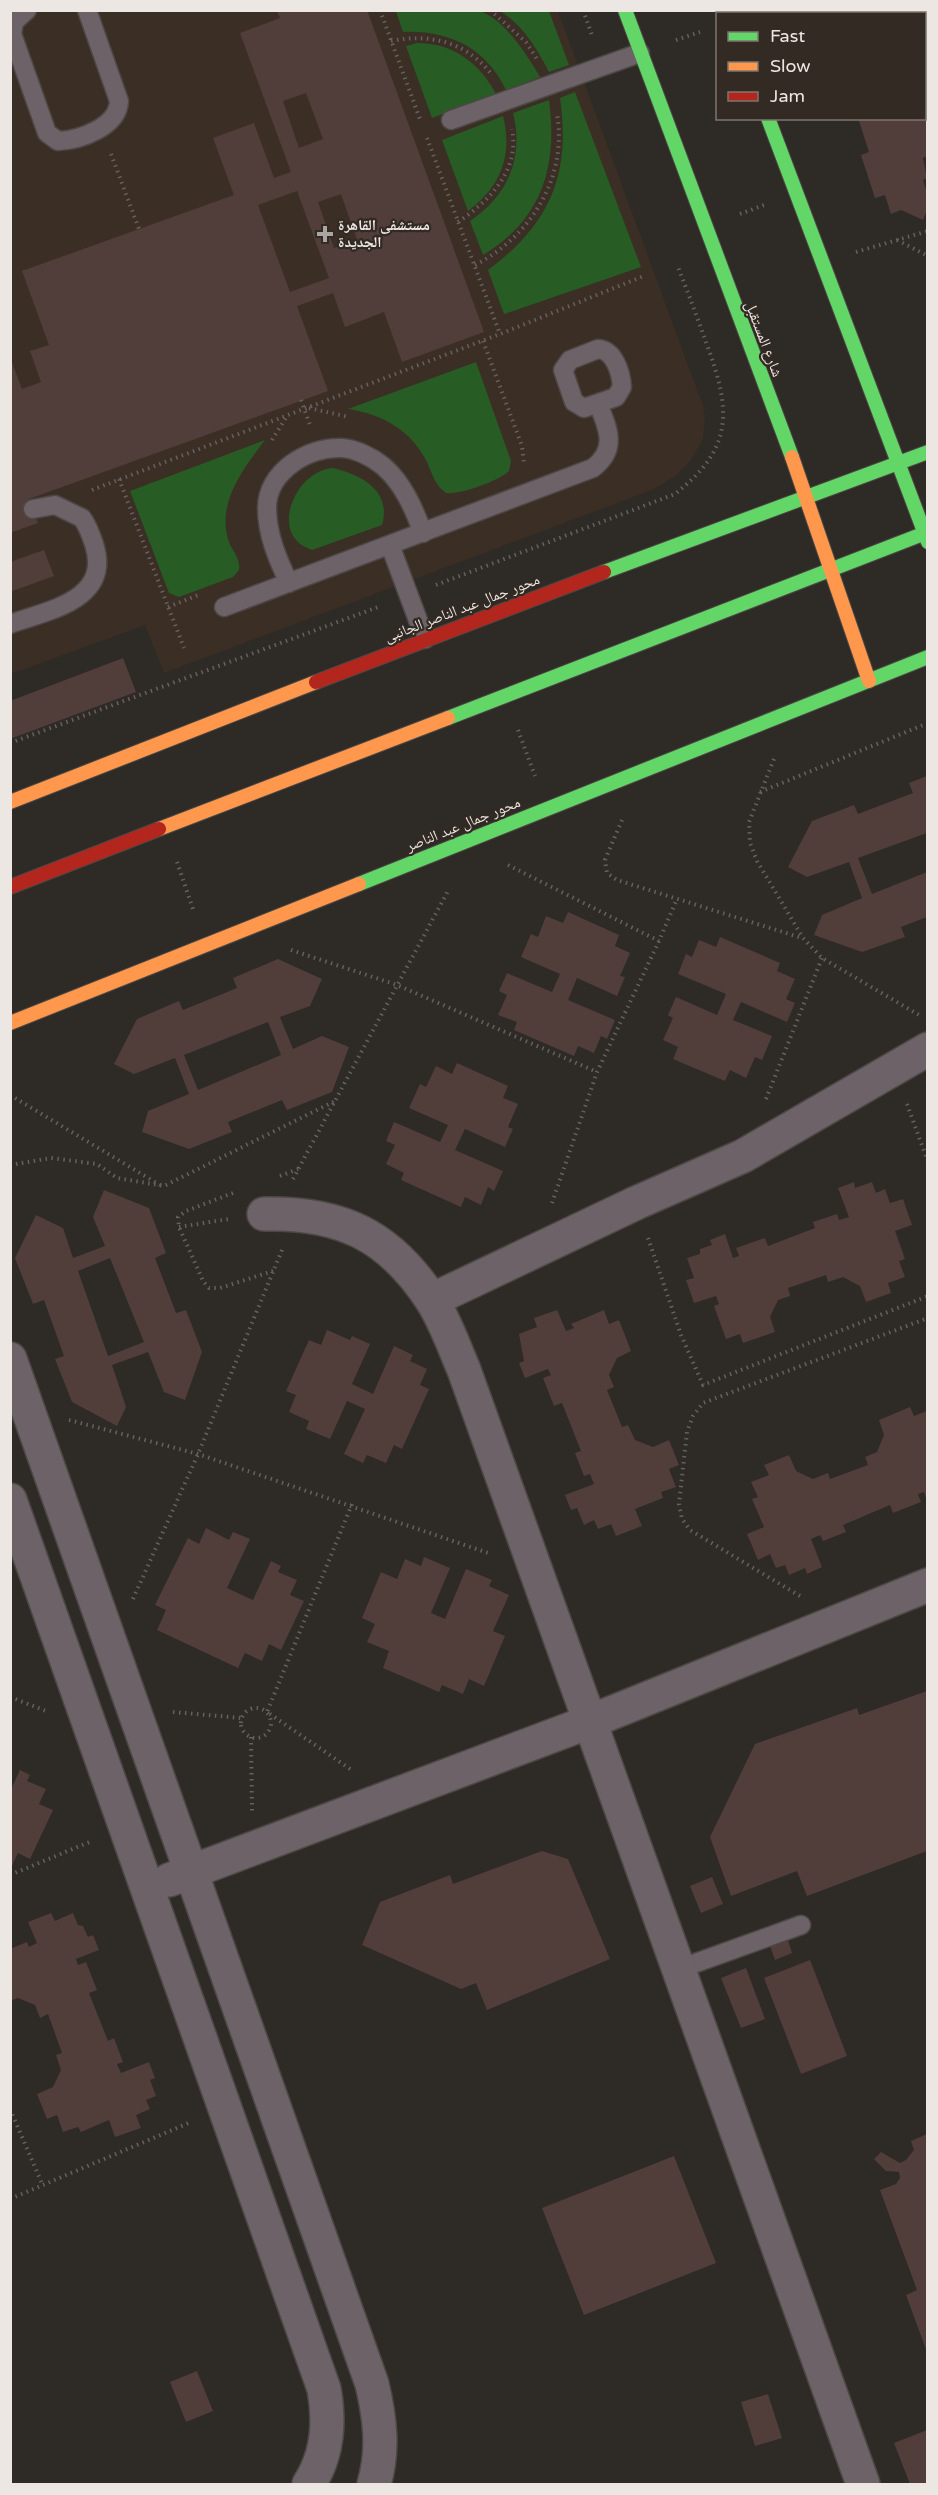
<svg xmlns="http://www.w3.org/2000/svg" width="938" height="2495" viewBox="0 0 938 2495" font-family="'Varela Round','Noto Naskh Arabic',sans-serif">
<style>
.built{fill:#3b2e25}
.green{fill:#275c24}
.building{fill:#513e3a;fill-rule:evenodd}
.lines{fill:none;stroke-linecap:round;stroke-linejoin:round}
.lane-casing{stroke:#4c4845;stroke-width:21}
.street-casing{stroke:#4c4845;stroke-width:36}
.fast-casing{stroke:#4c4845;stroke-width:16}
.slow-casing{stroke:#4c4845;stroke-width:16}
.jam-casing{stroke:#4c4845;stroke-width:16}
.path{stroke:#676062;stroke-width:4;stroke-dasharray:1.5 4.5;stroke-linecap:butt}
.lane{stroke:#6d6268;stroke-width:18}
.street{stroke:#6d6268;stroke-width:33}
.fast{stroke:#63d668;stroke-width:14}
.slow{stroke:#ff974d;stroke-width:14}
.jam{stroke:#b3261e;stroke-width:14}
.poi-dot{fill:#aaa5a1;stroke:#322a23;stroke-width:2}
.labels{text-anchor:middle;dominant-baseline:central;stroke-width:4.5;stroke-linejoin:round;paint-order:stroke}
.poi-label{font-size:15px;font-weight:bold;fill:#ede7e3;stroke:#322a23;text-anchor:start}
.street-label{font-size:15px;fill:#ede7e3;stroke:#322a23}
</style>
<rect width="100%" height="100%" fill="#2e2a26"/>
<path class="built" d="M11 11H558L703 406 705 417 703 439 691 460 674 477 652 490 164 673 145 625 11 674Z"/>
<path class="green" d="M396 11C422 10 451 6 476 10 502 15 528 56 540 77L506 90C486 48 449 30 403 32Z
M500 11H549L569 65 549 72C537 49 523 25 500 11Z
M417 43C453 43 480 63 496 94L432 118 406 46Z
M575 92 641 267 504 314 488 270C550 224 571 175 560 98Z
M549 100C558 166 542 220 483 255L470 221C508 196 524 157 513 113Z
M503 116C513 155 501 187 468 211L442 140Z
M476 362 511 461 509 471C499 481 459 495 446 493 435 486 432 473 427 462 411 430 382 414 348 409Z
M265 440C244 468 217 502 228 539 231 550 241 558 239 570L233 577 179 597 169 593 130 491Z
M333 468C362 475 392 491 382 525L312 550C308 548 302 546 299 543 274 522 299 470 333 468Z"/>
<path class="building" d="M277 10H367L484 332 402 362 384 312 345 327 333 293 297 306 328 391 29 499 38 523 10 533V357L22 389 41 382 30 351 49 345 22 271 234 195 213 138 254 123 274 178 291 172 240 33 280 18ZM306 93 323 139 299 148 283 101ZM297 191 329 278 290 292 258 205ZM341 194 357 240 334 248 318 202Z
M836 10H855L863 13 835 14Z
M900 10H927V156L923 158 927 178 923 180 927 193V210L923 220 901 210 891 214 885 195 875 198 861 155 869 152 858 118H924V14H901Z
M44 550 54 576 10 592V562Z
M123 658 136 692 10 739V701Z
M927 776V833L858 858 872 894 927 872V917L901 927 905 937 862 952 814 935 822 915 862 898 849 862 807 877 788 867 812 821 854 805 858 814 913 793 909 783Z
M568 912 619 935 615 946 630 953 620 976 625 977 617 996 577 978 568 1000 615 1020 607 1039 601 1036 594 1053 578 1046 574 1056 514 1030 517 1022 498 1015 507 995 499 991 507 973 552 992 560 974 521 957 531 934 538 937 546 916 563 923Z
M720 937 780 963 777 971 795 979 786 999 795 1003 787 1022 741 1002 733 1020 772 1036 762 1060 755 1057 746 1078 730 1070 725 1081 673 1059 678 1047 663 1040 673 1018 668 1015 676 997 717 1015 726 994 678 974 686 954 692 957 699 940 716 947Z
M278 959 322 979 310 1006 280 1017 293 1049 322 1036 349 1047 332 1092 287 1110 282 1100 228 1122 232 1132 189 1149 142 1132 148 1111 189 1094 175 1058 134 1074 114 1064 137 1019 179 1001 183 1010 237 988 233 978ZM268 1022 281 1055 198 1090 184 1055Z
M457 1063 508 1086 503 1098 518 1104 508 1127 513 1129 505 1147 465 1129 455 1150 503 1171 494 1191 488 1187 481 1205 465 1197 461 1207 401 1180 404 1173 386 1164 395 1145 386 1141 394 1122 440 1142 448 1125 409 1108 420 1084 426 1087 436 1066 452 1074Z
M854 1182 855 1188 872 1182 876 1193 885 1189 890 1203 903 1199 912 1225 895 1231 905 1259 899 1261 905 1277 888 1283 891 1293 866 1302 860 1286 843 1277 828 1282 826 1275 788 1288 790 1296 778 1300 770 1317 775 1332 743 1343 740 1334 726 1339 714 1306 719 1304 716 1296 694 1303 686 1280 694 1278 687 1258 700 1254V1249L712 1245 710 1240 725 1234 733 1258 739 1256 736 1248 765 1238 768 1246 815 1228 813 1222 837 1214 839 1220 849 1217 838 1188Z
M104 1190 149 1208 166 1253 155 1258 176 1313 186 1310 202 1352 185 1400 164 1392 148 1352 112 1365 126 1407 117 1426 72 1402 55 1359 64 1356 44 1300 33 1304 15 1258 36 1215 63 1228 73 1258 105 1246 93 1217ZM110 1258 144 1342 108 1356 78 1271Z
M557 1310 566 1331 574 1328 571 1324 604 1310 609 1324 619 1320 631 1351 617 1358 609 1375 614 1387 607 1390 622 1427 628 1425 635 1440 653 1447 669 1440 679 1465 669 1469 676 1487 661 1492 663 1498 635 1509 642 1526 616 1536 611 1524 598 1529 594 1520 584 1525 577 1508 571 1510 565 1495 594 1484 590 1474 584 1476 575 1453 581 1451 562 1403 554 1406 543 1378 551 1375 548 1369 525 1378 519 1363 524 1361 519 1334 537 1327 534 1318Z
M327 1330 350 1340 352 1336 370 1344 352 1384 373 1394 394 1346 413 1355 410 1361 427 1369 420 1385 429 1389 402 1449 394 1445 386 1463 367 1455 363 1463 344 1454 365 1409 347 1401 330 1439 306 1429 309 1421 289 1412 296 1395 286 1391 309 1340 321 1345Z
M910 1407 914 1416 927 1411V1500L924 1492 918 1494 921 1502 893 1513 890 1505 843 1525 846 1532 823 1541 820 1535 811 1539 822 1567 807 1574 805 1568 789 1575 785 1565 776 1568 770 1554 758 1560 747 1534 764 1527 752 1499 758 1497 751 1482 769 1475 764 1465 789 1455 796 1471 813 1479 828 1473 830 1479 868 1465 865 1457 877 1452 884 1435 879 1420Z
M206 1528 229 1540 233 1532 250 1539 227 1588 253 1600 271 1561 281 1566 278 1572 297 1580 290 1595 304 1601 281 1650 269 1644 262 1661 245 1653 238 1668 157 1630 166 1610 155 1605 188 1538 199 1544Z
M424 1557 450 1568 431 1613 445 1619 466 1569 492 1580 489 1586 509 1595 493 1631 505 1636 484 1686 469 1679 463 1694 442 1685 439 1692 383 1668 389 1651 367 1642 375 1624 362 1618 381 1572 397 1579 405 1559 421 1566Z
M927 1691V1851L807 1896 797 1871 731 1896 710 1837 755 1744 857 1708 859 1715Z
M20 1770 30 1775 27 1781 46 1789 39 1804 53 1810 30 1859 18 1853 10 1870V1791Z
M542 1851 568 1859 610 1959 487 2010 476 1983 461 1989 362 1945 380 1902 450 1875 453 1884Z
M712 1877 723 1904 701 1913 690 1886Z
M51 1913 55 1921 73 1913 78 1925 83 1926 88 1937 93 1935 99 1950 76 1959 78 1965 86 1962 97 1990 89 1993 108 2041 114 2038 123 2062 117 2064 121 2073 149 2062 155 2078 150 2080 156 2096 146 2100 150 2109 136 2115 141 2128 115 2137 109 2120 81 2132 78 2127 63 2132 57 2115 47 2119 37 2094 53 2087 61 2070 56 2055 62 2053 48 2014 40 2018 35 2005 18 1998 10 2001V1949L27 1942 29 1947 37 1943 28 1922Z
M788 1940 792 1953 775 1960 770 1946Z
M810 1960 847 2056 801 2074 764 1978Z
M746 1968 765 2019 741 2028 721 1978Z
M927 2134V2352L906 2295 917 2290 880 2190 896 2184 900 2178 899 2172 886 2171 874 2159 881 2152 900 2163 906 2160 914 2150 911 2141Z
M674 2156 716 2263 584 2315 542 2208Z
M197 2371 213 2411 186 2422 170 2382Z
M768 2394 782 2438 755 2446 741 2402Z
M927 2430V2484H910L894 2443Z"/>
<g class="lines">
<defs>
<path id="lane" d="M27 10 14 22 12 34 47 133 58 141C80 140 118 127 119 101L87 10
M451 120 640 53
M598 349C614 350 621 372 622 387L616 397 584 408 574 402 563 370 570 360Z
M390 545 425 639
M289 583C278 560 267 535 267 508 267 472 308 446 342 448 356 449 372 457 383 466 403 483 414 509 423 533
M224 607 593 468C618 449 608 428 598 404
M10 624C49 610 112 600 94 544 91 535 88 526 82 518L55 505 33 509
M679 1969 801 1925"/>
<path id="street" d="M264 1214C340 1212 389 1235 431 1299 445 1320 454 1347 464 1370L863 2484
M432 1300 636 1203 743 1156 928 1049
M10 1359 372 2384C380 2418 384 2450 374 2484
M10 1500 324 2389C330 2422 328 2455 309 2484
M169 1880 589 1722 928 1585"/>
<path id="fast" d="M625 10 792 457
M728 10 729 14
M768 118 928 542
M604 572 928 452
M448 718 928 532
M359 884 928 657"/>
<path id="slow" d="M792 457 869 681
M10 802 316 682
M159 829 448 718
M10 1023 359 884"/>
<path id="jam" d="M316 682 604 572
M10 887 159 829"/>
</defs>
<use href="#lane" class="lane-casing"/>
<use href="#street" class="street-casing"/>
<use href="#fast" class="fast-casing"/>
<use href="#slow" class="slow-casing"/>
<use href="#jam" class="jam-casing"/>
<path class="path" d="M380 10 421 122
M490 10 526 42 537 59
M583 10 593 38
M676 40 700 32
M391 41C430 33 467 42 492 75
M427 138 500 334
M111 154 139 229
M740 214 764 205
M458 222C489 201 520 171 512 129
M897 240 928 256
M856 252 928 231
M475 265C530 237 568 178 557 114
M483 341 522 446 524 463
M301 400 310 425
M309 408 349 417
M272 440 287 416
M119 479 184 648
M92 490 500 334 644 276
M436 585 675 494C734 448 731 410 707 345 698 319 688 293 678 267
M168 607 198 595
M518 730 535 776
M10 743 381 606
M774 759 749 822 750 843 757 861 803 938 822 958 919 1015
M760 792 928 723
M622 820 605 860 607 873 617 880 802 938
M177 862 194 912
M508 865 659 941
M291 950 397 985 597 1072
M10 1095 160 1185
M766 1099 822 958
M907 1104 928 1162
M10 1165 51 1158 97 1164 117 1178 164 1186 335 1101
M280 1176 298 1169
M293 1179 449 889
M233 1193 186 1211 178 1217 179 1227 203 1281 209 1288H220L273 1271
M552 1203 597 1072 659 941 677 899
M179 1227 229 1219
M648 1238 681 1335 703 1385 928 1296
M69 1420 198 1454 491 1554
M352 1504 267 1712 353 1771
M800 1596 690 1530 682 1519 679 1504 687 1432 693 1416 703 1403 928 1318
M133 1599 198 1454 282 1250
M10 1697 46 1711
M241 1723a15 15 0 1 1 30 0a15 15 0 1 1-30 0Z
M173 1712 241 1718
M251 1737 252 1812
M10 1875 92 1841
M10 2109 43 2186
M10 2199 191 2122"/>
<use href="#lane" class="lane"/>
<use href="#street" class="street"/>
<use href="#fast" class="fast"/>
<use href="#slow" class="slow"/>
<use href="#jam" class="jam"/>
</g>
<path class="poi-dot" d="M322 225h6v6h6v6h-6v6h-6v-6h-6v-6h6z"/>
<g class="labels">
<g class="poi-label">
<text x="338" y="225">مستشفى القاهرة<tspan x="338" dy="17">الجديدة</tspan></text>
</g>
<g class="street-label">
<text transform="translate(764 339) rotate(69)">شارع المستقبل</text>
<text transform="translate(462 608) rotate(-21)">محور جمال عبد الناصر الجانبى</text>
<text transform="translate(463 824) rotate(-22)">محور جمال عبد الناصر</text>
</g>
</g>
<rect width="938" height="2495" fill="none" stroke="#ede7e3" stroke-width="24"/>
<rect x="716" y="12" width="210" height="108" fill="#322a23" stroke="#7d7670" stroke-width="1.5"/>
<rect x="728" y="32" width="30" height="9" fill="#63d668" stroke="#7d7670" stroke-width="1.5"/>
<text x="770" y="42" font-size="18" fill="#ede7e3">Fast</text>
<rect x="728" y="62" width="30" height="9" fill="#ff974d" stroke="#7d7670" stroke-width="1.5"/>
<text x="770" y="72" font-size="18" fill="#ede7e3">Slow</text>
<rect x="728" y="92" width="30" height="9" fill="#b3261e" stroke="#7d7670" stroke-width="1.5"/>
<text x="770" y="102" font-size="18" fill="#ede7e3">Jam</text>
</svg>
